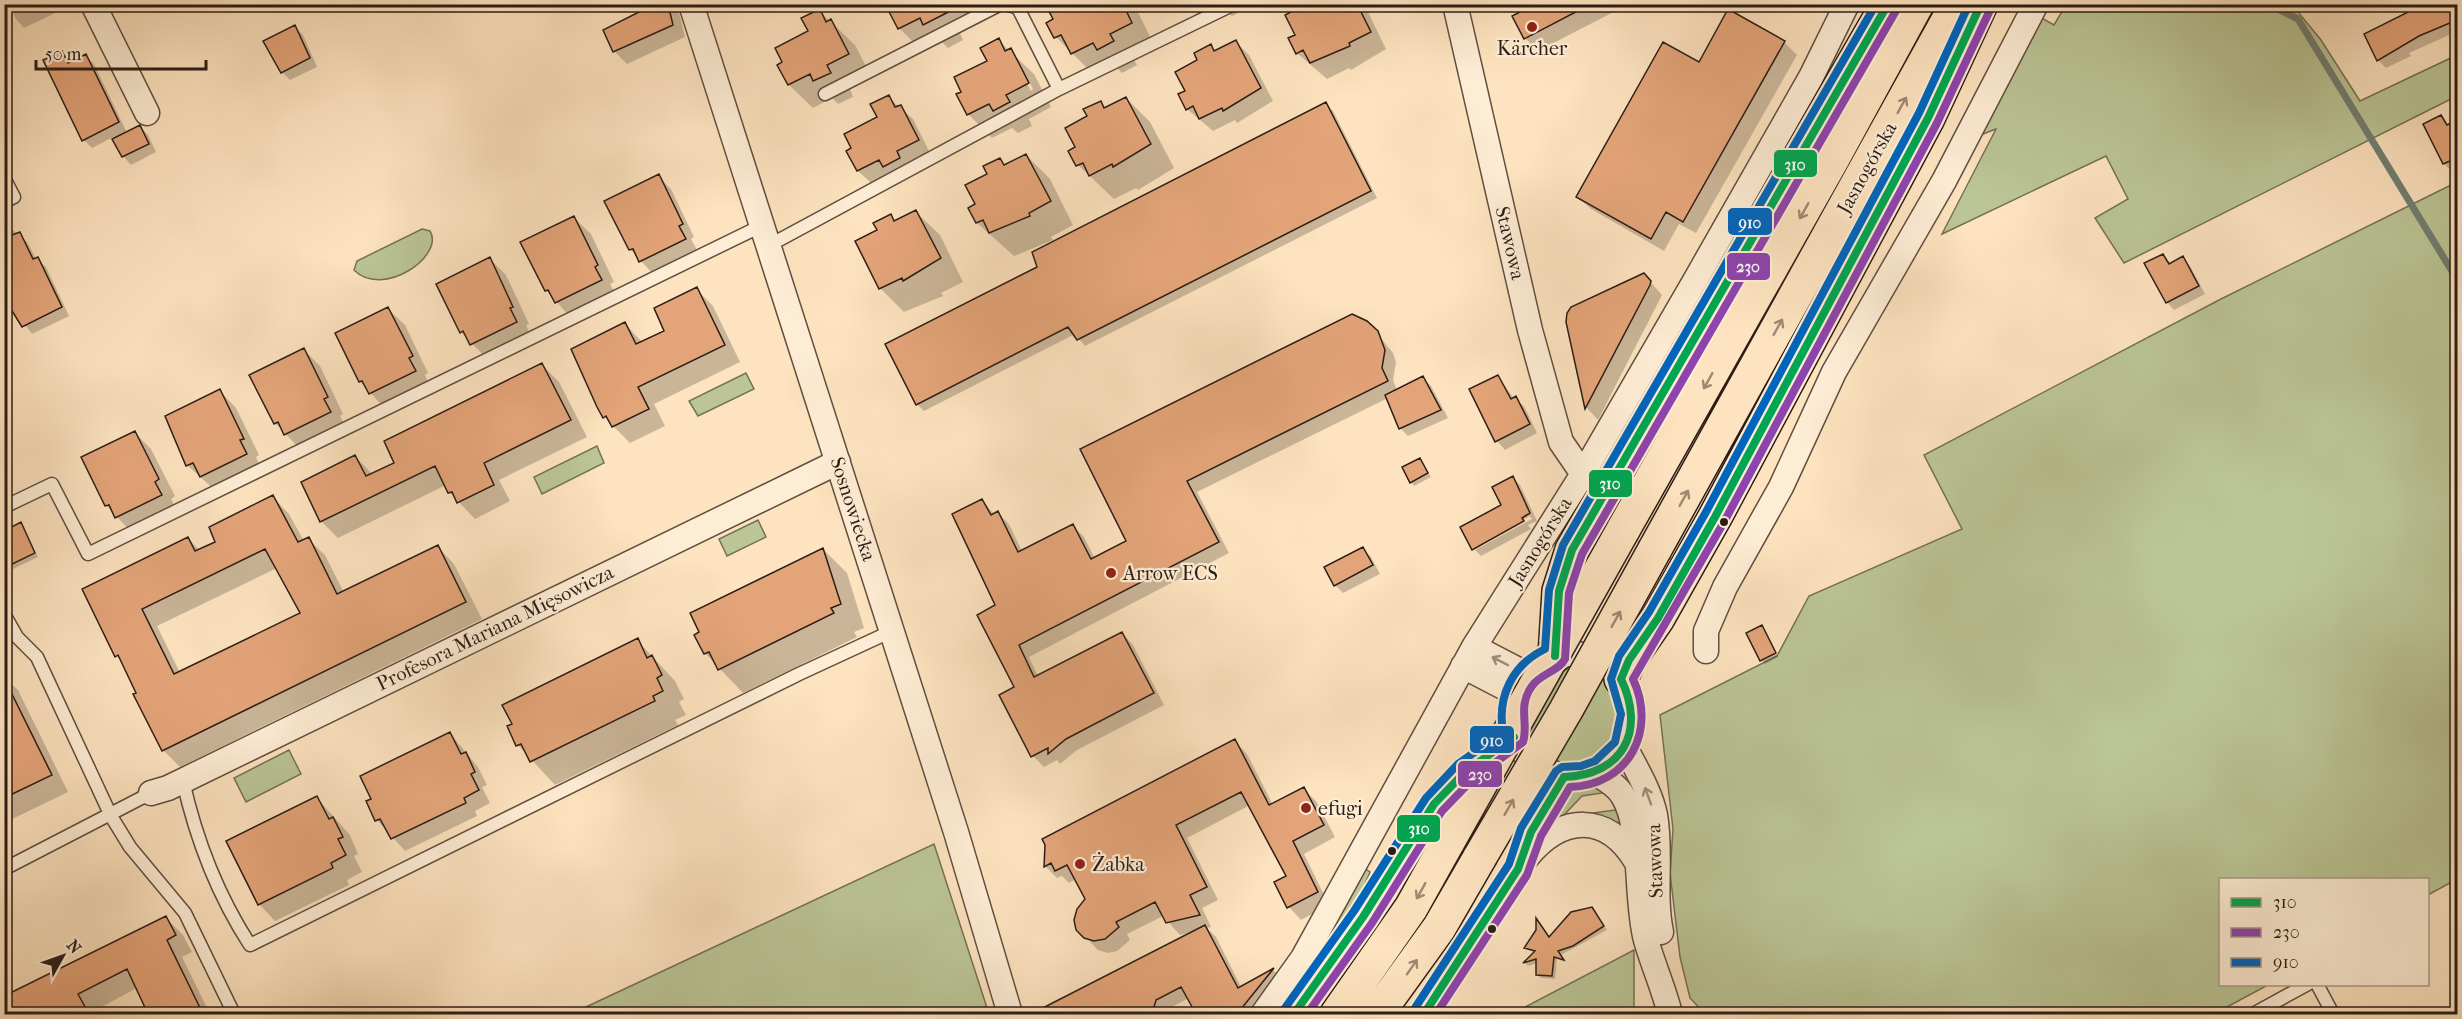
<svg xmlns="http://www.w3.org/2000/svg" width="2462" height="1019" viewBox="0 0 2462 1019" font-family="'IM FELL French Canon',serif">
<style>
.green{fill:#bbc595;stroke:#737155;stroke-width:1.5}
.shadow{fill:#0003;fill-rule:evenodd}
.lines{fill:none;stroke-linecap:round;stroke-linejoin:round}
.stream{stroke:#717e72;stroke-width:7}
.building{fill:#e4a479;stroke:#2b1d15;stroke-width:1.5;fill-rule:evenodd}
.service-casing{stroke:#604e40;stroke-width:15}
.minor-casing{stroke:#604e40;stroke-width:27}
.primary-casing{stroke:#2b1d15;stroke-width:36}
.service{stroke:#feedd5;stroke-width:12}
.minor{stroke:#feedd5;stroke-width:24}
.primary{stroke:#fde3bf;stroke-width:33}
.primary-bridge-casing{stroke:#2b1d15;stroke-width:36;stroke-linecap:butt}
.primary-bridge{stroke:#fde3bf;stroke-width:33}
.bus-1-casing{stroke:#feedd5;stroke-width:12}
.bus-2-casing{stroke:#feedd5;stroke-width:12}
.bus-3-casing{stroke:#feedd5;stroke-width:12}
.bus-1{stroke:#00a651;stroke-width:8}
.bus-2{stroke:#8e44ad;stroke-width:8}
.bus-3{stroke:#0065bd;stroke-width:8}
.oneway{stroke:#9e8a72}
.oneway2{stroke:#9f8f7f}
.poi-dot{fill:#8f2418;stroke:#feedd5;stroke-width:2}
.bus-dot{fill:#2b1d15;stroke:#feedd5;stroke-width:2}
.labels{text-anchor:middle;dominant-baseline:central;stroke-width:4.5;stroke-linejoin:round;paint-order:stroke}
.poi-label{font-size:20px;fill:#2b1d15;stroke:#feedd5;text-anchor:start}
.street-label{font-size:20px;fill:#2b1d15;stroke:#feedd5}
.line-badge{stroke:#feedd5;stroke-width:2}
.badge-label{font-size:16px;text-anchor:middle;font-weight:bold;fill:#fff}
</style>
<rect width="100%" height="100%" fill="#fde3bf"/>
<filter id="stains"><feTurbulence type="fractalNoise" baseFrequency=".00333" numOctaves="4"/><feColorMatrix values="0 0 0 0 .2 0 0 0 0 .09 0 0 0 0 .02 0 0 0 .5 -.17"/></filter>
<radialGradient id="worn" r=".72"><stop offset=".6" stop-color="#630" stop-opacity="0"/><stop offset="1" stop-color="#630" stop-opacity=".3"/></radialGradient>
<path class="green" d="M2066 5H2298L2294 7 2321 40 2360 101 2457 55V96L2124 263 2095 218 2128 199 2106 156 1942 234 1996 129 1978 136 2040 17 2054 25Z
M2457 182V879L2428 895V880H2220V984L2268 985 2214 1014 1704 1013 1690 998 1680 957 1670 873 1673 829 1660 715 1777 656 1809 596 1962 529 1924 455 2221 299Z
M422 229 430 231C445 256 383 299 354 270L357 261Z
M746 373 754 389 698 416 689 401Z
M597 446 604 463 542 494 534 477Z
M758 520 766 537 727 556 719 539Z
M1567 666C1587 666 1603 673 1615 688 1650 735 1586 794 1541 752 1534 746 1526 740 1525 731 1523 721 1525 708 1526 698Z
M289 750 301 774 246 802 234 778Z
M1588 784 1609 792 1582 796 1562 817 1552 820 1568 789Z
M1622 809V827L1589 815 1593 813Z
M934 844 989 1014H571Z
M1364 868 1370 872 1352 915 1281 1014H1273Z
M1634 950V1014H1512Z"/>
<path class="shadow" d="M9 4H64L66 8 24 28 16 19Z
M645 4H677L685 37 627 64 614 51 647 9Z
M893 4H973L982 22 960 33 963 40 948 48 942 42 923 52 899 28Z
M1047 4H1134L1155 47 1133 58 1137 65 1122 73 1116 67 1096 77 1056 37 1048 23 1055 20Z
M1189 4H1244L1247 9 1232 16 1226 10 1206 21Z
M1309 4H1364L1386 49 1351 70 1349 68 1327 79 1297 53V35Z
M1520 4H1629L1538 51 1525 38 1524 12Z
M2407 4H2458V31L2409 53 2411 56 2386 68 2378 60 2410 13Z
M819 11 855 45 872 78 850 89 853 97 838 104 832 98 813 108 789 85 784 63 810 32Z
M295 27 303 35 317 67 290 80 282 72Z
M998 40 1034 74 1051 107 1029 119 1032 126 1018 133 1012 128 992 138 968 114 963 92 989 61ZM1017 64H1020L1033 89 1031 91Z
M1236 42 1249 55 1273 101 1237 123 1235 120 1213 131 1187 109 1180 95 1187 92 1199 61 1210 46 1216 52Z
M1784 42 1797 55 1696 233 1679 224 1664 251 1591 209 1578 197 1699 64Z
M61 53 71 63 85 56 94 64 127 133 140 127 148 135 156 152 131 165 123 156 113 137 92 148 84 140Z
M888 97 913 119 930 153 897 179 891 173 871 183 858 171 848 151 879 118Z
M1126 98 1150 122 1174 168 1138 190 1136 188 1114 199 1078 165 1077 148 1089 117 1100 102 1106 108Z
M1326 104 1333 111 1377 198 1085 346 1075 334 924 411 917 404 1039 267Z
M2441 117 2449 126 2458 122V168L2452 171 2444 164 2425 124Z
M1026 155 1050 179 1073 225 1051 237 1053 240 1014 256 977 223 970 208 977 205 989 174 1000 160 1006 166Z
M658 176 671 189 694 237 691 239 698 252 653 274 630 249Z
M916 212 940 235 963 282 941 293 943 296 904 312 880 288 879 231 890 216 896 222Z
M574 218 591 234 614 282 610 284 617 297 572 319 546 290Z
M7 225 27 242 36 259 46 267 69 316 32 334 4 295V226Z
M2163 255 2171 264 2183 258 2190 266 2205 294 2174 310 2167 302Z
M490 259 506 275 529 324 526 325 532 338 488 360 461 332Z
M1643 274 1662 295 1598 420 1587 408 1568 322Z
M696 289 713 306 740 362 654 404 665 426 630 443 604 417 625 324 643 343 666 332Z
M388 309 405 325 428 373 425 375 431 388 386 410 360 381Z
M1370 325 1393 353 1396 362 1393 380 1397 390 1423 378 1431 386 1448 418 1408 436 1400 428 1388 398 1197 492 1229 553 1029 657 1038 676 1122 633 1133 645 1164 705 1077 750 1060 764 1057 760 1044 767 1033 756 1016 688 997 606 982 500 994 514 998 513 1009 524 1022 551 1073 526 1084 537 1095 559 1128 542 1082 450Z
M304 350 320 366 343 414 340 416 347 429 302 451 275 423Z
M542 365 559 382 587 437 499 480 510 501 475 519 450 493 446 485 338 538 321 521 355 456 373 475 396 464Z
M1498 376 1514 399 1524 406 1537 433 1505 450 1497 441 1471 390Z
M220 391 236 408 259 455 256 457 262 471 217 492 188 466 167 416Z
M134 432 151 449 175 496 171 499 178 512 133 534 106 505Z
M1420 460 1431 477 1414 486 1411 482Z
M1513 478 1520 485 1537 521 1528 525 1531 529 1481 556 1475 550 1532 519 1530 516 1474 547 1503 506Z
M273 497 289 514 304 541 308 539 325 555 344 593 438 547 454 564 482 619 180 767 163 750 124 663 116 656 84 589 188 538 200 551 217 543ZM277 568 302 614 180 673 157 626Z
M21 524 38 557 11 570 7 566Z
M823 549 847 573 864 628 854 632 857 637 743 693 705 653Z
M1363 549 1371 557 1380 574 1343 593 1335 585Z
M1761 627 1778 657 1765 664 1762 660Z
M637 640 675 681 684 699 679 702 686 715 675 720 678 725 555 785 518 745Z
M4 677 18 690 68 792 4 823Z
M450 733 478 767 487 785 482 787 490 803 475 811 477 816 405 851 377 820Z
M1235 741 1247 754 1273 805 1303 789 1316 801 1335 837 1304 854 1329 905 1301 920 1289 907 1276 883 1288 877 1250 805 1187 838 1218 900 1202 908 1211 927 1207 928 1216 937 1241 987 1273 970 1283 979 1256 1014H1198L1189 998 1166 1010 1165 1014H1060L1055 1004 1192 932 1180 935 1163 916 1127 934 1130 940 1117 951 1108 953 1098 950 1078 929 1087 899 1076 879 1069 883 1062 876 1057 878 1045 866Z
M317 798 350 835 358 854 354 856 362 872 347 880 349 885 275 921 259 904Z
M1595 913 1607 930 1561 955 1565 962 1557 959 1555 979 1541 978 1537 975V963L1528 966 1525 963 1535 953 1526 947Z
M166 918 183 935 192 952 182 957 210 1014H150L137 988 94 1011 96 1014H4V998Z"/>
<g class="lines">
<path class="stream" d="M2251 4 2276 8 2298 19 2458 281"/>
</g>
<path class="building" d="M644 4H668L673 25 613 52 603 30 645 9Z
M885 4H964L923 25 920 18 898 29Z
M1045 4H1123L1132 23 1110 34 1114 41 1097 50 1093 43 1071 54 1061 35 1054 38 1046 23 1053 19Z
M1306 4H1357L1371 32 1349 43 1350 46 1310 63 1303 50 1296 54 1288 38 1295 35 1285 15Z
M1518 4H1591L1524 39 1512 16 1522 11Z
M2424 4H2457V20L2419 36 2377 61 2364 34Z
M820 9 826 22 831 19 849 54 827 65 831 73 813 81 810 74 788 85 777 65 782 62 775 48 808 31 801 18Z
M1728 9 1785 41 1683 222 1666 212 1651 239 1576 197 1663 42 1699 62Z
M295 25 310 58 281 73 263 41Z
M999 38 1005 51 1011 48 1029 83 1006 95 1010 102 993 111 989 104 967 115 956 94 961 92 954 77 987 61 980 48Z
M1236 40 1261 88 1223 111 1222 108 1199 119 1193 106 1186 110 1178 94 1185 91 1175 72 1197 60 1194 53 1211 44 1214 51Z
M62 51 68 63 86 54 119 122 82 141 43 60Z
M889 95 895 107 901 105 919 140 897 151 900 158 883 167 879 160 857 171 846 151 851 148 844 134 877 117 870 104Z
M1126 97 1151 144 1113 167 1112 164 1089 176 1083 163 1076 166 1068 151 1075 147 1065 128 1087 116 1083 109 1101 101 1104 108Z
M1326 102 1371 191 1077 340 1068 327 916 405 885 344 1037 267 1032 252Z
M2441 115 2447 125 2457 120V158L2443 164 2423 124Z
M140 125 149 144 122 157 112 139Z
M1026 154 1051 201 1029 213 1030 216 989 233 983 220 976 223 968 208 975 204 965 185 987 174 983 166 1000 158 1004 165Z
M659 174 683 224 679 226 686 239 639 262 633 249 629 250 604 201Z
M916 210 941 258 903 281 902 278 879 289 855 241 877 230 873 223 891 214 894 221Z
M574 216 598 265 595 267 602 280 555 303 548 290 545 291 520 242Z
M20 232 33 259 38 257 62 307 22 327 4 298V238Z
M2163 254 2169 264 2183 256 2199 286 2166 303 2144 263Z
M490 257 513 307 510 308 517 322 470 345 463 331 460 333 436 284Z
M1644 273 1651 281 1650 285 1585 409 1566 322 1567 313 1571 307Z
M697 287 725 345 638 387 649 409 612 427 606 416 603 418 597 407 571 349 625 322 636 344 664 331 654 308Z
M388 307 413 356 409 358 416 371 369 394 362 381 359 382 335 333Z
M1352 314 1367 321 1378 331 1385 350 1382 368 1388 381 1187 481 1219 542 1019 645 1034 677 1122 632 1154 693 1066 739 1048 754V748L1031 757 999 695 1014 687 977 615 995 605 952 514 982 499 991 515 998 511 1018 552 1073 524 1091 559 1126 541 1080 449Z
M304 348 328 397 324 399 331 412 284 435 278 422 274 424 249 375Z
M542 363 571 420 484 463 494 485 457 503 452 492 448 493 435 466 320 522 301 482 355 455 366 476 394 463 384 441Z
M1498 375 1511 399 1516 396 1530 424 1495 442 1469 389Z
M1423 376 1441 410 1399 429 1385 395Z
M220 389 244 439 240 440 247 454 200 477 193 463 186 466 165 416Z
M135 431 159 479 155 482 162 495 115 518 109 505 105 506 81 457Z
M1420 458 1428 473 1410 483 1402 467Z
M1513 476 1530 513 1522 518 1524 521 1472 550 1460 527 1501 505 1492 487Z
M273 495 298 542 309 537 337 594 438 545 466 602 162 751 133 694 136 693 118 655 115 657 82 589 188 537 195 551 215 542 209 527ZM265 549 300 613 174 674 142 609Z
M21 522 35 553 4 568V531Z
M1363 547 1373 565 1334 586 1324 567Z
M823 548 841 604 831 608 834 613 718 670 709 652 704 654 694 635 699 632 690 613Z
M1762 625 1776 653 1760 661 1746 633Z
M638 638 647 658 652 655 662 675 657 678 663 691 653 696 655 701 530 762 521 744 516 746 512 737 507 726 512 724 502 705Z
M4 678 52 775 4 798Z
M450 732 461 754 466 752 475 772 471 774 479 790 464 798 466 803 391 839 380 819 375 821 366 801 371 799 360 776Z
M1235 739 1269 805 1304 787 1324 825 1293 841 1318 892 1287 908 1274 882 1286 876 1241 792 1176 825 1207 887 1190 895 1200 915 1166 923 1155 902 1116 922 1119 927 1105 939 1094 941 1084 938 1076 930 1074 920 1077 909 1085 899 1067 865 1055 871 1051 863 1044 867 1045 845 1042 839Z
M317 796 329 819 333 817 343 837 338 839 346 855 331 863 333 868 258 905 226 841Z
M1592 907 1604 926 1573 946 1558 951 1564 960 1554 957 1552 976 1536 975V959L1523 963 1535 951 1524 948 1536 930V918L1549 937 1571 912Z
M166 916 176 935 167 940 203 1014H148L127 969 78 994 89 1014H4V996Z
M1205 925 1238 988 1274 968 1237 1014H1196L1181 987 1156 1000 1152 1014 1138 1010 1128 1014H1031Z"/>
<g class="lines">
<defs>
<path id="service" d="M1006 4 1018 8 1059 89 1234 4
M825 94 1001 4
M4 178 14 197 4 202
M768 246 1059 89
M4 507 52 484 88 554 761 226
M4 614 17 637 37 657 111 816 130 847 185 913 234 1014
M183 781C196 839 217 894 250 945L799 674 892 631
M4 869 151 793
M2317 984 2333 1014
M2253 1014 2308 984"/>
<path id="minor" d="M93 4 147 113
M691 4 956 832 1010 1014
M1455 4 1530 330 1561 442 1583 474
M1474 647 1526 674
M1706 651V631L1725 587 1781 487 1834 372 1944 181 2036 4
M1511 715a61 61 0 1 1 122 0a61 61 0 1 1-122 0Z
M1463 666 1515 693
M1625 747C1636 769 1650 791 1655 815 1662 854 1653 894 1661 932
M1595 773C1605 779 1617 785 1623 796 1643 828 1635 900 1646 940 1653 965 1664 989 1670 1014
M151 793 168 788 838 462
M1527 857C1562 815 1606 812 1636 861
M1263 1014 1303 958 1474 647 1583 474 1696 279 1811 77 1847 4
M1294 1014C1333 968 1366 913 1399 862 1430 813 1446 781 1497 748
M1424 1014 1518 869 1531 832 1564 777"/>
<path id="primary" d="M1623 530 1832 160 1917 4
M1655 549 1957 4
M1555 656 1559 591 1572 550 1888 4
M1621 679 1629 660 1658 618 1715 517 1928 118 1981 4
M1337 1014 1411 908 1449 840
M1377 1014 1439 928 1480 857"/>
</defs>
<use href="#service" class="service-casing"/>
<use href="#minor" class="minor-casing"/>
<use href="#primary" class="primary-casing"/>
<use href="#service" class="service"/>
<use href="#minor" class="minor"/>
<use href="#primary" class="primary"/>
<defs>
<path id="primary-bridge" d="M1449 840 1623 530
M1480 857 1566 710 1655 549"/>
</defs>
<use href="#primary-bridge" class="primary-bridge-casing"/>
<use href="#primary-bridge" class="primary-bridge"/>
<defs>
<path id="bus-1" d="M1555 656 1559 591 1572 550 1888 4
M1621 679 1629 660 1658 618 1715 517 1928 118 1981 4
M1564 777C1623 775 1646 731 1621 679
M1294 1014 1363 917 1434 804 1465 772 1514 737
M1424 1014 1518 869 1531 832 1564 777"/>
<path id="bus-2" d="M1307 1014 1372 923 1442 811 1472 780 1523 742C1529 723 1517 707 1532 686 1540 674 1559 671 1565 659L1569 593 1582 554 1897 9
M1436 1014 1527 875 1541 836 1570 787C1629 785 1657 731 1633 679L1724 522 1937 123 1991 8"/>
<path id="bus-3" d="M1285 1008 1354 911 1426 798 1458 764 1503 732C1497 697 1512 665 1545 649L1549 590 1563 545 1876 4
M1415 1008 1509 864 1521 828 1556 771 1562 767 1581 766 1595 761 1615 742 1621 714 1611 679 1619 656 1649 612 1706 512 1919 113 1969 4"/>
</defs>
<use href="#bus-1" class="bus-1-casing"/>
<use href="#bus-2" class="bus-2-casing"/>
<use href="#bus-3" class="bus-3-casing"/>
<use href="#bus-1" class="bus-1"/>
<use href="#bus-2" class="bus-2"/>
<use href="#bus-3" class="bus-3"/>
</g>
<defs><path id="oneway-shaft" d="M-6 0H5M1.5-3L5.5 0L1.5 3" fill="none" stroke-width="1.6" stroke-linecap="round" stroke-linejoin="round" transform="scale(1.5)"/></defs>
<g class="oneway">
<use href="#oneway-shaft" transform="translate(1902 105) rotate(-61)"/>
<use href="#oneway-shaft" transform="translate(1804 211) rotate(119)"/>
<use href="#oneway-shaft" transform="translate(1778 327) rotate(-61)"/>
<use href="#oneway-shaft" transform="translate(1708 381) rotate(119)"/>
<use href="#oneway-shaft" transform="translate(1684 498) rotate(-61)"/>
<use href="#oneway-shaft" transform="translate(1616 619) rotate(-61)"/>
<use href="#oneway-shaft" transform="translate(1509 807) rotate(-60)"/>
<use href="#oneway-shaft" transform="translate(1421 891) rotate(119)"/>
<use href="#oneway-shaft" transform="translate(1412 967) rotate(-55)"/>
</g>
<g class="oneway2">
<use href="#oneway-shaft" transform="translate(1500 661) rotate(-153)"/>
<use href="#oneway-shaft" transform="translate(1648 796) rotate(-110)"/>
</g>
<g class="poi-dot">
<circle cx="1532" cy="27" r="6"/>
<circle cx="1111" cy="573" r="6"/>
<circle cx="1306" cy="808" r="6"/>
<circle cx="1080" cy="864" r="6"/>
</g>
<g class="bus-dot">
<circle cx="1724" cy="522" r="5"/>
<circle cx="1392" cy="851" r="5"/>
<circle cx="1492" cy="929" r="5"/>
</g>
<g class="labels">
<g class="poi-label">
<text x="1532" y="48" text-anchor="middle">Kärcher</text>
<text x="1123" y="573">Arrow ECS</text>
<text x="1318" y="808">efugi</text>
<text x="1092" y="864">Żabka</text>
</g>
<g class="street-label">
<text transform="translate(1867 168) rotate(-61)">Jasnogórska</text>
<text transform="translate(1510 243) rotate(77)">Stawowa</text>
<text transform="translate(853 509) rotate(72)">Sosnowiecka</text>
<text transform="translate(1540 542) rotate(-58)">Jasnogórska</text>
<text transform="translate(495 628) rotate(-26)">Profesora Mariana Mięsowicza</text>
<text transform="translate(1655 861) rotate(-92)">Stawowa</text>
</g>
</g>
<g class="line-badge">
<rect x="1773" y="149" width="45" height="29" rx="6" fill="#00a651"/>
<rect x="1727" y="207" width="46" height="29" rx="6" fill="#0065bd"/>
<rect x="1726" y="252" width="45" height="29" rx="6" fill="#8e44ad"/>
<rect x="1588" y="469" width="45" height="29" rx="6" fill="#00a651"/>
<rect x="1469" y="725" width="46" height="29" rx="6" fill="#0065bd"/>
<rect x="1457" y="760" width="46" height="28" rx="6" fill="#8e44ad"/>
<rect x="1396" y="814" width="45" height="29" rx="6" fill="#00a651"/>
</g>
<g class="badge-label">
<text x="1795" y="170">310</text>
<text x="1750" y="228">910</text>
<text x="1748" y="272">230</text>
<text x="1610" y="489">310</text>
<text x="1492" y="746">910</text>
<text x="1480" y="780">230</text>
<text x="1419" y="834">310</text>
</g>
<rect width="2462" height="1019" fill="none" stroke="#fde3bf" stroke-width="24"/>
<rect x="6" y="6" width="2450" height="1007" fill="none" stroke="#2b1d15" stroke-width="3"/>
<rect x="12" y="12" width="2438" height="995" fill="none" stroke="#2b1d15" stroke-width="1.5"/>
<rect x="2219" y="878" width="210" height="108" fill="#feedd5" stroke="#aa9a88" stroke-width="1.5"/>
<rect x="2231" y="898" width="30" height="9" fill="#00a651" stroke="#aa9a88" stroke-width="1.5"/>
<text x="2273" y="908" font-size="18" fill="#2b1d15">310</text>
<rect x="2231" y="928" width="30" height="9" fill="#8e44ad" stroke="#aa9a88" stroke-width="1.5"/>
<text x="2273" y="938" font-size="18" fill="#2b1d15">230</text>
<rect x="2231" y="958" width="30" height="9" fill="#0065bd" stroke="#aa9a88" stroke-width="1.5"/>
<text x="2273" y="968" font-size="18" fill="#2b1d15">910</text>
<g transform="translate(63 956) rotate(50)" stroke="#feedd5" stroke-width="4.5" paint-order="stroke">
<path d="M0-4.5L10 22L0 15L-10 22Z" fill="#2b1d15"/>
<text y="-9" font-size="16" font-weight="bold" text-anchor="middle" fill="#2b1d15">N</text>
</g>
<path d="M36 60v9h170v-9" fill="none" stroke="#2b1d15" stroke-width="3"/>
<text x="45" y="60" font-size="18" fill="#2b1d15" stroke="#feedd5" stroke-width="4.5" paint-order="stroke">50 m</text>
<rect width="100%" height="100%" filter="url(#stains)"/>
<rect width="100%" height="100%" fill="url(#worn)"/>
</svg>
